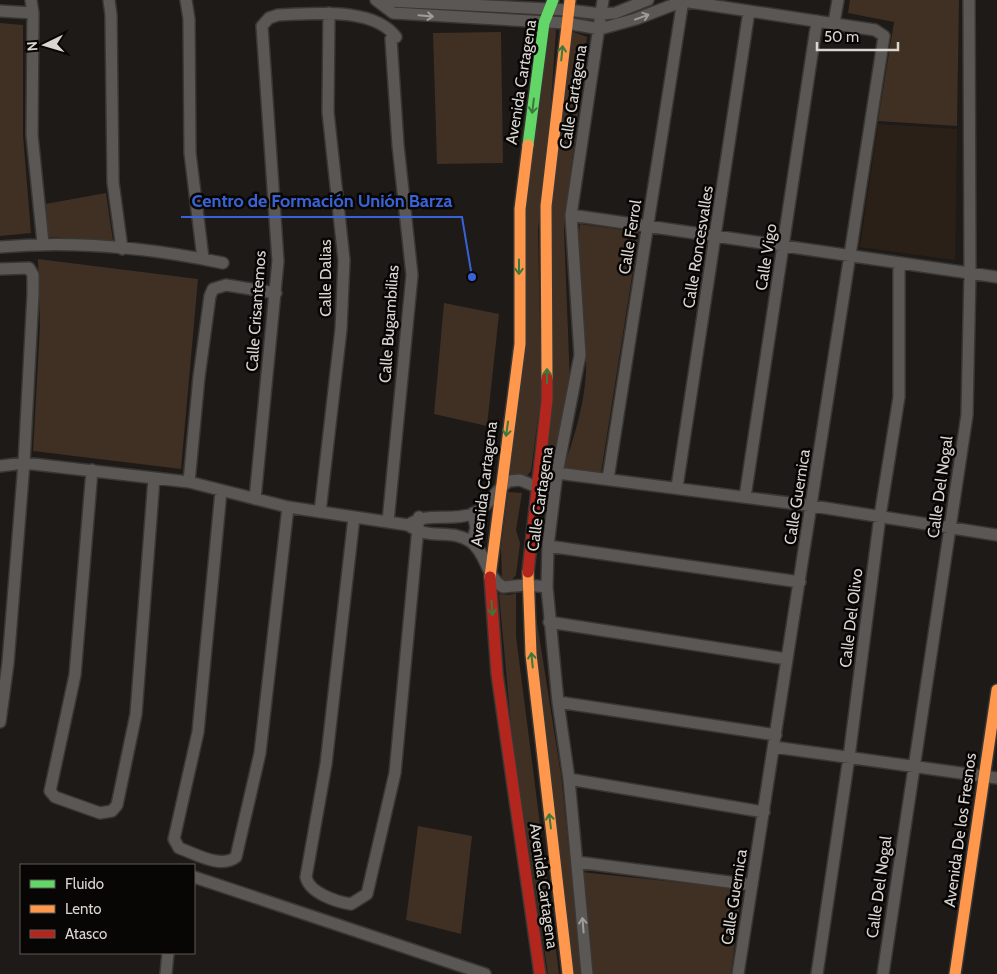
<svg xmlns="http://www.w3.org/2000/svg" width="997" height="974" viewBox="0 0 997 974" font-family="Cabin,sans-serif">
<style>
.built{fill:#2b2017}
.green{fill:#3f3023}
.lines{fill:none;stroke-linecap:round;stroke-linejoin:round}
.street-casing{stroke:#393734;stroke-width:14}
.fast-casing{stroke:#393734;stroke-width:14}
.slow-casing{stroke:#393734;stroke-width:14}
.jam-casing{stroke:#393734;stroke-width:14}
.street{stroke:#5a5755;stroke-width:11}
.fast{stroke:#63d668;stroke-width:11}
.slow{stroke:#ff974d;stroke-width:11}
.jam{stroke:#b3261e;stroke-width:11}
.oneway{stroke:#a09c99}
.oneway2{stroke:#3a783b}
.labels{text-anchor:middle;dominant-baseline:central;stroke-width:5;stroke-linejoin:round;paint-order:stroke}
.street-label{font-size:16px;fill:#d9d5d1;stroke:#080604}
.leader{fill:none;stroke:#3962d7;stroke-width:2}
.callout-dot{fill:#3962d7;stroke:#080604;stroke-width:2}
.callout-label{font-size:18px;text-anchor:middle;font-weight:bold;fill:#3962d7;stroke:#080604;stroke-width:5;stroke-linejoin:round;paint-order:stroke}
</style>
<rect width="100%" height="100%" fill="#1e1a17"/>
<path class="built" d="M878 124 957 129 955 260 860 247Z"/>
<path class="green" d="M850 0H959L957 126 878 121 894 22 848 13Z
M0 23 23 25V135L31 233 0 236Z
M550 27 556 30 550 116 538 230 541 395 531 471 525 478 510 474 525 208Z
M571 31 587 37 564 230 570 383 563 436 553 464 542 463 550 208Z
M501 32 503 163 437 164 433 33Z
M106 193 113 241 47 237 45 204Z
M580 224 639 232 601 473 563 468C576 434 592 380 584 343L578 239Z
M38 259 198 279 181 469 33 451 40 326Z
M444 303 499 314 487 426 434 414Z
M508 492 522 493 516 530 520 543 516 575 510 582 502 579 501 547Z
M516 593V636L559 974H548L512 736 499 594 509 595Z
M528 594 536 597V616L561 775 582 974H573Z
M418 826 472 836 461 934 406 920Z
M581 872 742 889 731 974H590Z"/>
<g class="lines">
<defs>
<path id="street" d="M31 0 33 13 32 135 43 243
M109 0 111 15 113 182 122 249
M186 0 189 19 190 153 203 258
M376 0 393 13 566 23 600 29 636 19 683 1 875 30 884 36 738 974
M381 3 389 1 568 10 601 14 615 13 648 0
M0 11 33 13
M834 23 838 0
M571 215 997 277
M0 247C73 240 151 248 223 263
M0 269 29 268 33 275V294L24 463 8 663 0 722
M0 466 24 463 189 482 288 507 408 525C429 541 453 528 471 542 487 554 486 577 503 587L527 585 547 587
M92 470 75 675 50 791 55 797 100 813 112 811 117 805 136 714 154 478
M608 479 683 0
M189 482 199 377 210 296 213 289 226 285 276 293
M677 487 749 11
M221 491 198 732 174 839 179 848C196 854 221 869 236 857L260 753 288 507
M745 497 817 21
M255 499 278 261 262 26 269 18 278 15C311 14 373 6 396 37L391 39 398 145 412 275 388 522
M320 512 341 329 344 260 328 112 329 13
M354 517 326 764 306 877C309 893 337 902 351 904L367 894 395 773 419 517
M408 525C429 511 449 522 472 514 489 507 495 490 509 481L520 480 537 487 557 473 813 506 997 535
M472 542 476 528 473 513
M548 546 800 582
M549 622 787 659
M558 702 776 735
M774 747 997 778
M569 779 764 812
M577 862 752 885
M194 877 485 974
M166 974 168 953
M587 974 569 779 558 702 547 587 548 546 557 473 580 355 571 215 603 0
M817 974 849 757 880 516 899 397V264
M883 974 967 415 970 273 969 0"/>
<path id="fast" d="M528 145 544 23 553 0"/>
<path id="slow" d="M547 378 546 206 570 0
M528 572 531 654 568 974
M490 577 520 344V209L528 145
M955 974 997 690"/>
<path id="jam" d="M528 572 547 400V378
M490 577 497 674 540 974"/>
</defs>
<use href="#street" class="street-casing"/>
<use href="#fast" class="fast-casing"/>
<use href="#slow" class="slow-casing"/>
<use href="#jam" class="jam-casing"/>
<use href="#street" class="street"/>
<use href="#fast" class="fast"/>
<use href="#slow" class="slow"/>
<use href="#jam" class="jam"/>
</g>
<defs><path id="oneway-shaft" d="M-6 0H5M1.5-3L5.5 0L1.5 3" fill="none" stroke-width="1.6" stroke-linecap="round" stroke-linejoin="round" transform="scale(1.25)"/></defs>
<g class="oneway">
<use href="#oneway-shaft" transform="translate(426 16) rotate(5)"/>
<use href="#oneway-shaft" transform="translate(642 17) rotate(-20)"/>
<use href="#oneway-shaft" transform="translate(583 925) rotate(-95)"/>
</g>
<g class="oneway2">
<use href="#oneway-shaft" transform="translate(562 53) rotate(-84)"/>
<use href="#oneway-shaft" transform="translate(533 106) rotate(97)"/>
<use href="#oneway-shaft" transform="translate(519 267) rotate(90)"/>
<use href="#oneway-shaft" transform="translate(547 376) rotate(-90)"/>
<use href="#oneway-shaft" transform="translate(507 429) rotate(98)"/>
<use href="#oneway-shaft" transform="translate(492 608) rotate(86)"/>
<use href="#oneway-shaft" transform="translate(532 660) rotate(-96)"/>
<use href="#oneway-shaft" transform="translate(550 821) rotate(-97)"/>
</g>
<g class="labels">
<g class="street-label">
<text transform="translate(521 82) rotate(-81)">Avenida Cartagena</text>
<text transform="translate(573 97) rotate(-81)">Calle Cartagena</text>
<text transform="translate(630 237) rotate(-81)">Calle Ferrol</text>
<text transform="translate(698 247) rotate(-81)">Calle Roncesvalles</text>
<text transform="translate(766 257) rotate(-81)">Calle Vigo</text>
<text transform="translate(325 278) rotate(-90)">Calle Dalias</text>
<text transform="translate(256 311) rotate(-86)">Calle Crisantemos</text>
<text transform="translate(389 324) rotate(-86)">Calle Bugambilias</text>
<text transform="translate(484 484) rotate(-83)">Avenida Cartagena</text>
<text transform="translate(940 487) rotate(-82)">Calle Del Nogal</text>
<text transform="translate(797 497) rotate(-81)">Calle Guernica</text>
<text transform="translate(540 499) rotate(-82)">Calle Cartagena</text>
<text transform="translate(851 618) rotate(-83)">Calle Del Olivo</text>
<text transform="translate(960 830) rotate(-82)">Avenida De los Fresnos</text>
<text transform="translate(544 886) rotate(82)">Avenida Cartagena</text>
<text transform="translate(879 887) rotate(-82)">Calle Del Nogal</text>
<text transform="translate(734 897) rotate(-81)">Calle Guernica</text>
</g>
</g>
<path class="leader" d="M472 277L462 217H181"/>
<circle class="callout-dot" cx="472" cy="277" r="5"/>
<g class="callout-label">
<text x="322" y="207">Centro de Formación Unión Barza</text>
</g>
<rect x="20" y="864" width="175" height="90" fill="#080604" stroke="#5c5956"/>
<rect x="30" y="880" width="25" height="8" fill="#63d668" stroke="#5c5956"/>
<text x="65" y="889" font-size="15" fill="#d9d5d1">Fluido</text>
<rect x="30" y="905" width="25" height="8" fill="#ff974d" stroke="#5c5956"/>
<text x="65" y="914" font-size="15" fill="#d9d5d1">Lento</text>
<rect x="30" y="930" width="25" height="8" fill="#b3261e" stroke="#5c5956"/>
<text x="65" y="939" font-size="15" fill="#d9d5d1">Atasco</text>
<g transform="translate(45 45) rotate(265)" stroke="#080604" stroke-width="4" paint-order="stroke">
<path d="M0-4L9 19L0 12L-9 19Z" fill="#d9d5d1"/>
<text y="-8" font-size="14" font-weight="bold" text-anchor="middle" fill="#d9d5d1">N</text>
</g>
<path d="M817 42v8h81v-8" fill="none" stroke="#d9d5d1" stroke-width="2.5"/>
<text x="824" y="42" font-size="15" fill="#d9d5d1" stroke="#080604" stroke-width="4" paint-order="stroke">50 m</text>
</svg>
